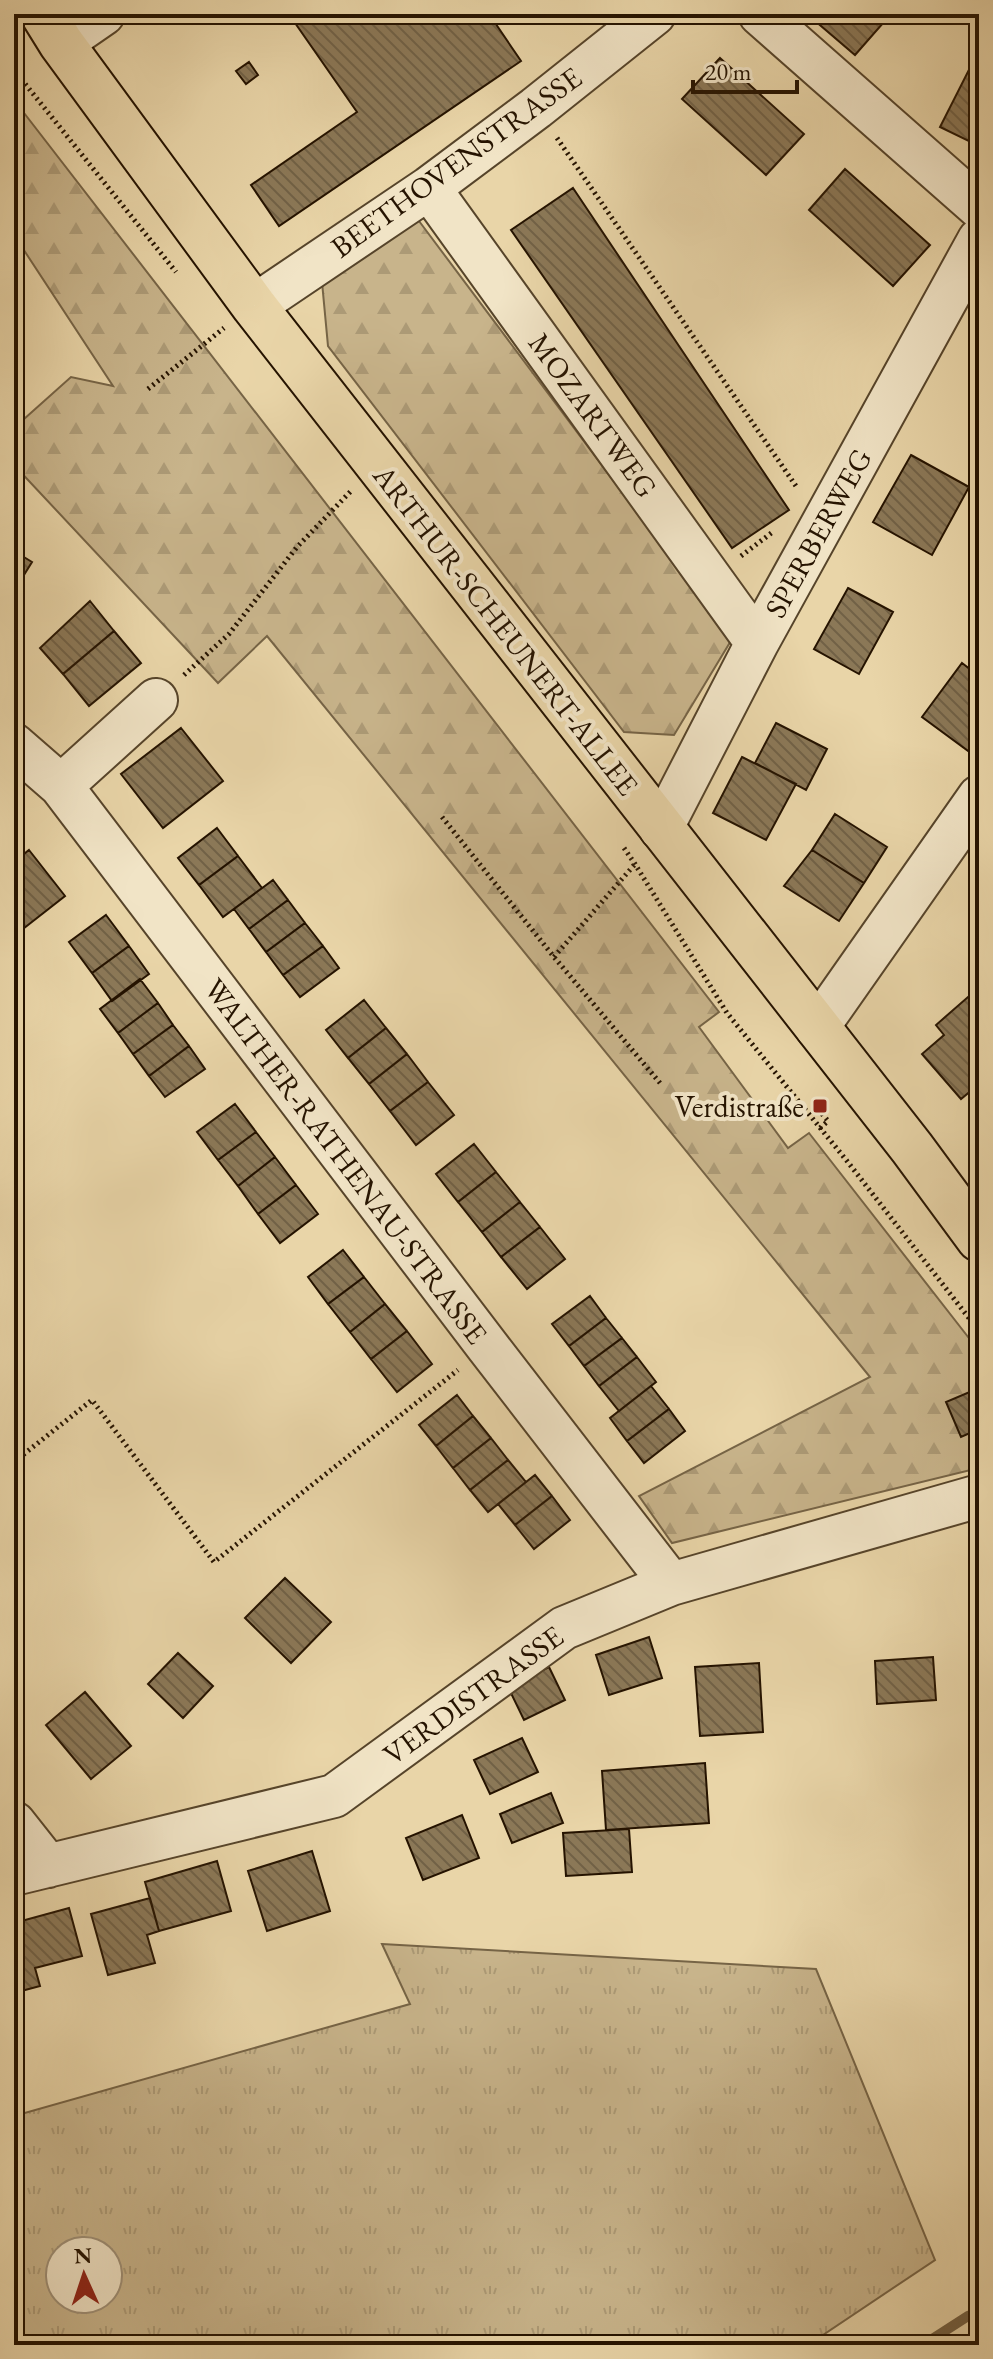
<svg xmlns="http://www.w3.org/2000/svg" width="993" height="2359" viewBox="0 0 993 2359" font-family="'EB Garamond',serif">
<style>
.grass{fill:url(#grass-tufts);stroke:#766446;stroke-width:2;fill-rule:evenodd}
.forest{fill:url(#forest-firs);stroke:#766446;stroke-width:2}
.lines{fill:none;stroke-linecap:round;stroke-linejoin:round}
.stream{stroke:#726043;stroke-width:10}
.building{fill:url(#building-back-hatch);stroke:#251300;stroke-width:2}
.minor-casing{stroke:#56442a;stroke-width:46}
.major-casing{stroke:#251300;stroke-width:48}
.path{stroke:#251300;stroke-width:5;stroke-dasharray:2 4;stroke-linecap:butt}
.minor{stroke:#f1e4c6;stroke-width:42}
.major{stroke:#e9d5a8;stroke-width:44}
.poi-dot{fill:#8f2418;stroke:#f1e4c6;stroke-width:3}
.labels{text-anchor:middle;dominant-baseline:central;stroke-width:8;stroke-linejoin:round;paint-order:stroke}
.street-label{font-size:30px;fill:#251300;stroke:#f1e4c6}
.poi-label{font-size:30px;fill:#251300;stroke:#f1e4c6;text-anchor:end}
</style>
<defs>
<pattern id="grass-tufts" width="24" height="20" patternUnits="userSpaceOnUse" patternTransform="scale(2)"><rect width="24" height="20" fill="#c8b48b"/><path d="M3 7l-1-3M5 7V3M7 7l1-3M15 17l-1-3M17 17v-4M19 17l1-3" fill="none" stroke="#ac9a76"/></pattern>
<pattern id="forest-firs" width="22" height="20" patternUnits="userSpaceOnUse" patternTransform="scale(2)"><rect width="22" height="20" fill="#c8b48b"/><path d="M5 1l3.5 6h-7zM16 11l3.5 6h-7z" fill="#ac9a76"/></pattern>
<pattern id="building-back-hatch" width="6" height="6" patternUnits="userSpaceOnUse" patternTransform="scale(2)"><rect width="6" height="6" fill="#8b7857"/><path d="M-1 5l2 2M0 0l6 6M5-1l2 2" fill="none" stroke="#716146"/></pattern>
</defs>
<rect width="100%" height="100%" fill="#e9d5a8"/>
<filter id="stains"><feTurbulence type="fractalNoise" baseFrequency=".0025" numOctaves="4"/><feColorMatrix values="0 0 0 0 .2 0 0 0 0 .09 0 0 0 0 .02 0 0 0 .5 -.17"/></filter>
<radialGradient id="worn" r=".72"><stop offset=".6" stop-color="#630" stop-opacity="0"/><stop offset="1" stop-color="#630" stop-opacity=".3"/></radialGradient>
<path class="grass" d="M382 1944 816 1969 935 2260 808 2345H14V2116L410 2004ZM60 2251H108V2299H60Z"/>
<path class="forest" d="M14 100 719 1012 699 1027 788 1148 809 1133 979 1351V1468L672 1543 639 1496 870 1377 267 636 218 683 14 465V428L71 377 113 386 14 235Z
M416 217 732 639 674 735 624 732 328 346 322 282Z"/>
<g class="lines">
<path class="stream" d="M923 2345 968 2316 979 2312"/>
</g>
<path class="building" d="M302 14H489L521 61 279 226 251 185 357 112 293 20Z
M807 14H891L855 55Z
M979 50V146L940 127Z
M720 58 804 134 766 175 682 99Z
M249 62 258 75 246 84 236 71Z
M845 169 930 245 893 286 809 210Z
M573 188 789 510 732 548 511 230Z
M911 455 969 487 932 555 873 522Z
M14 551 32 562 14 591Z
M848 588 893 612 859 674 814 649Z
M90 601 114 631 63 674 40 648Z
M114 631 141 663 89 706 63 674Z
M962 663 979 676V750L975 756 922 717Z
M776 723 827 749 806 790 755 763Z
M181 728 223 781 163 828 121 774Z
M742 757 796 784 766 840 713 813Z
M835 814 887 847 864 883 812 850Z
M217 828 238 856 199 885 178 858Z
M29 850 65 896 14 936V862Z
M812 850 864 883 839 921 784 886Z
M238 856 262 888 223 917 199 885Z
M273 880 288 900 249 929 234 909Z
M288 900 305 923 266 952 249 929Z
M106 915 129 946 92 973 69 942Z
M305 923 323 946 283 975 266 952Z
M129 946 149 974 112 1001 92 973Z
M323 946 339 968 300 997 283 975Z
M140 979 158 1003 118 1033 100 1009Z
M976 990 979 993V1084L961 1099 922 1054 944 1035 936 1025Z
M364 1000 386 1028 348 1058 326 1030Z
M158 1003 173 1025 133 1054 118 1033Z
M173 1025 189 1046 149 1076 133 1054Z
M386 1028 407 1054 369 1084 348 1058Z
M189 1046 205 1069 165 1097 149 1076Z
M407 1054 428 1082 390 1111 369 1084Z
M428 1082 454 1115 416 1145 390 1111Z
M235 1104 256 1132 218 1160 197 1132Z
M256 1132 275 1157 238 1186 218 1160Z
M474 1144 496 1172 458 1202 436 1174Z
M275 1157 296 1185 258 1214 238 1186Z
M496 1172 520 1202 482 1232 458 1202Z
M296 1185 318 1214 280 1243 258 1214Z
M520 1202 540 1227 501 1257 482 1232Z
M540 1227 565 1259 527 1289 501 1257Z
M343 1250 364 1277 328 1304 308 1277Z
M364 1277 385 1304 350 1332 328 1304Z
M590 1296 606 1318 569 1346 552 1324Z
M385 1304 407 1331 371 1359 350 1332Z
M606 1318 622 1338 584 1366 569 1346Z
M407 1331 432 1364 397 1392 371 1359Z
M622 1338 637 1357 599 1386 584 1366Z
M637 1357 656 1382 619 1411 599 1386Z
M651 1386 669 1409 627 1441 610 1418Z
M979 1388V1429L961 1437 946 1402Z
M457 1395 473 1416 436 1446 419 1425Z
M669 1409 685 1431 644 1463 627 1441Z
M473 1416 491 1438 453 1468 436 1446Z
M491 1438 508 1460 470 1490 453 1468Z
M508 1460 526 1482 488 1512 470 1490Z
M535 1475 552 1496 515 1525 498 1504Z
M552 1496 570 1520 534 1549 515 1525Z
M285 1578 331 1622 291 1663 245 1618Z
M649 1637 662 1678 609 1695 596 1655Z
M178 1653 213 1686 183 1718 148 1684Z
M933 1657 936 1700 877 1704 875 1661Z
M759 1663 763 1732 700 1736 695 1667Z
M549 1667 565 1700 524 1720 508 1687Z
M85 1692 131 1746 91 1779 46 1725Z
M522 1738 538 1772 490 1794 474 1760Z
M705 1763 709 1823 606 1830 602 1771Z
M551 1793 563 1823 512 1843 500 1814Z
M462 1815 479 1858 423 1880 406 1838Z
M629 1829 632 1872 566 1876 563 1833Z
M312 1851 330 1911 267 1931 248 1871Z
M217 1861 231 1911 159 1931 145 1882Z
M150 1898 159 1931 147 1935 155 1963 108 1975 91 1914Z
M69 1908 82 1956 35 1968 40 1986 14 1993V1923Z"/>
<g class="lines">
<defs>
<path id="minor" d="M760 14 979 207
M61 43 103 14
M429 188 757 643
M254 306 429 188 536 108 654 14
M14 745 61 786 488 1347 671 1584
M61 786 156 700
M661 829 757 643 979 240
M817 1028 979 797
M14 1823 48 1866
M14 1874 334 1796 564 1628 671 1584 979 1496"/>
<path id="major" d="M43 14 61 43 254 306 912 1148 979 1239"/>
</defs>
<use href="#minor" class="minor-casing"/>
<use href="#major" class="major-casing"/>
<path class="path" d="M14 70 176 272
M557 138 798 489
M148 389 224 328
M741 556 774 531
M184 675 229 634 297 547 351 491
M442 817 554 957 660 1083
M624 848 635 864 727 1013 847 1161 979 1331
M554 957 635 864
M820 1128 828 1121 817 1108 820 1106
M14 1462 92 1400 214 1562 458 1370"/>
<use href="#minor" class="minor"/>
<use href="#major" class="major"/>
</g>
<rect class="poi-dot" x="812" y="1098" width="16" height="16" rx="4"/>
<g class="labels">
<g class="street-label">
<text transform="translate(456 162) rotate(-36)">BEETHOVENSTRASSE</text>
<text transform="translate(593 415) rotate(54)">MOZARTWEG</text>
<text transform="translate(818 533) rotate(-61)">SPERBERWEG</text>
<text transform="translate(506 630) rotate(52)">ARTHUR-SCHEUNERT-ALLEE</text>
<text transform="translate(346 1161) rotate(53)">WALTHER-RATHENAU-STRASSE</text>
<text transform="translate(473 1695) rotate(-36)">VERDISTRASSE</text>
</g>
<g class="poi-label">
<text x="804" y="1106">Verdistraße</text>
</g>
</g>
<rect width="993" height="2359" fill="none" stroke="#e9d5a8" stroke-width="48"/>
<rect x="16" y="16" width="961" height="2327" fill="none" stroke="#251300" stroke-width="4"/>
<rect x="24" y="24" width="945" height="2311" fill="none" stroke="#251300" stroke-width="2"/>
<g transform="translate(84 2275) rotate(357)"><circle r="38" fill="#f1e4c6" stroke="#9f9077" stroke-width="2"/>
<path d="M0-6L14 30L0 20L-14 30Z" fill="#8f2418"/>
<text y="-12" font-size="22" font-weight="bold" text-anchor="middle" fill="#251300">N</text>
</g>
<path d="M693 80v12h104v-12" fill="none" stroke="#251300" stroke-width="4"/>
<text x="705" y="80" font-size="24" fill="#251300" stroke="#f1e4c6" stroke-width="6" paint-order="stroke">20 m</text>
<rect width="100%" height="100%" filter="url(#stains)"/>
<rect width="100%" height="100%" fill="url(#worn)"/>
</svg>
